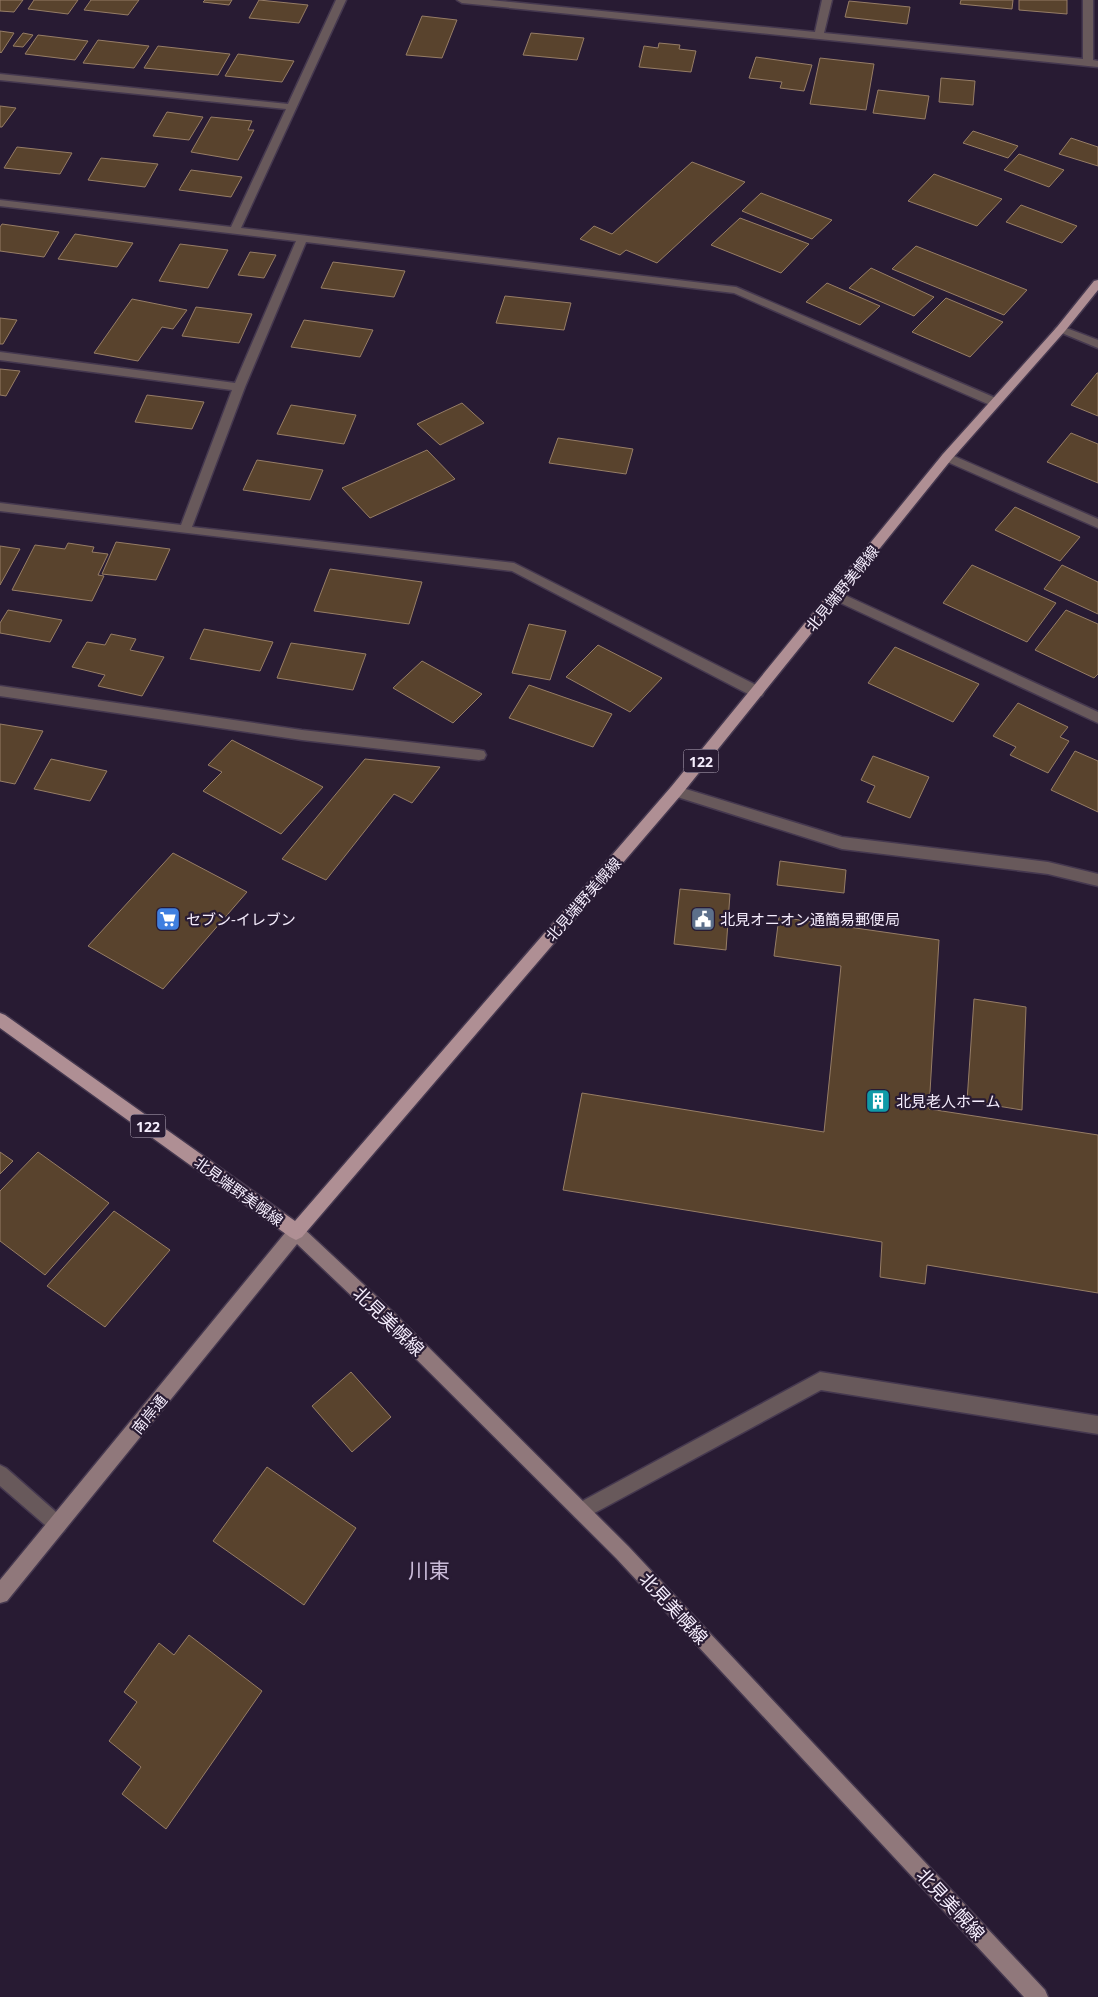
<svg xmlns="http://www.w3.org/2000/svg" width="1098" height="1997" viewBox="0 0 1098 1997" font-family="'Open Sans','Noto Sans JP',sans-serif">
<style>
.building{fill:#59432d;stroke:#967d66}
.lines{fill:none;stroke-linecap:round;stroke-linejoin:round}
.lane-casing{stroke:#45384f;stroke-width:3}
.street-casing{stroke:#45384f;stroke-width:3}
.secondary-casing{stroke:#45384f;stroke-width:3}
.primary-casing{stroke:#45384f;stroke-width:3}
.lane{fill:#68595b;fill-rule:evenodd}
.street{fill:#68595b;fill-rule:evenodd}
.secondary{fill:#90787b;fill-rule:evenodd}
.primary{fill:#af8f94;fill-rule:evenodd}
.labels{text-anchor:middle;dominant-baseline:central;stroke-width:4.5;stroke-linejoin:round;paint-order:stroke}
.shield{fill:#281b33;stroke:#b8aec0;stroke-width:1}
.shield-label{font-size:14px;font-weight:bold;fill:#f5edfd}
.street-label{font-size:15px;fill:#f5edfd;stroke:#281b33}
.poi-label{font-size:15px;fill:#f5edfd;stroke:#281b33;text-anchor:start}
.near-street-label{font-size:18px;fill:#f5edfd;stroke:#281b33}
.near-quarter-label{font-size:21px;fill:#cabbd9;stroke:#281b33}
</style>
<rect width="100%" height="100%" fill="#281b33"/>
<path class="building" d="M0 0H23L14 12 0 11Z
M34 0H78L68 14 28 9Z
M91 0H139L128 15 84 10Z
M205 0H232L229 5 203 2Z
M259 0 308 5 299 23 249 18Z
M961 0H1013L1012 9 960 4Z
M1019 0H1067V14L1019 10Z
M849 1 910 7 907 24 845 17Z
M422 16 457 20 442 58 406 55Z
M0 31 14 33 1 53 0 52Z
M23 33 33 35 23 47 13 46Z
M531 33 584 38 577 60 523 55Z
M38 35 88 41 75 60 25 54Z
M98 40 149 46 134 68 83 63Z
M659 43 680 45 679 49 696 51 691 72 639 67 644 46 658 48Z
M158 46 230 54 218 75 144 68Z
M238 54 294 61 282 82 225 76Z
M756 57 812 65 804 91 780 88 782 82 749 78Z
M820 58 874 64 866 110 810 104Z
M941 78 975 81 973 105 939 102Z
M878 90 929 96 925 119 873 113Z
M0 106 16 108 2 127H0Z
M167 112 203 117 189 140 153 136Z
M211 117 252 121 248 130H254L238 160 191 152Z
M973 131 1018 146 1008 158 963 143Z
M1071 138 1098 147V166L1059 154Z
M17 147 72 153 60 174 4 168Z
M1019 154 1064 170 1049 187 1004 170Z
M101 158 158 164 145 187 88 180Z
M692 162 745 182 657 263 626 250 620 255 580 239 594 226 612 234Z
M191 170 242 177 231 197 179 190Z
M934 174 1002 199 977 226 908 201Z
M761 193 832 220 812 239 742 211Z
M1021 205 1077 226 1062 243 1006 222Z
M740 218 809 244 781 273 711 245Z
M2 224 59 232 44 257 0 251V227Z
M75 234 133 243 117 267 58 259Z
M180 244 228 250 208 288 159 281Z
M916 246 1027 290 1004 315 892 269Z
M250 252 276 255 264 278 238 275Z
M333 262 405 271 394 297 321 288Z
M871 268 934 297 914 316 849 288Z
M827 283 880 306 860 325 806 302Z
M505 296 571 303 564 330 496 323Z
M946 298 1003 322 970 357 912 332Z
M132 299 187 310 173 329 162 327 138 361 94 353Z
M196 307 252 314 239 343 182 336Z
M0 318 17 320 3 344H0Z
M304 320 373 330 360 357 291 347Z
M0 369 20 371 6 396 0 395Z
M1097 373H1098V416L1071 405Z
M147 395 204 402 192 429 135 422Z
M462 403 484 423 440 445 417 424Z
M291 405 356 415 344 444 277 434Z
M1071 433 1098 444V483L1047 462Z
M558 438 633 449 626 474 549 463Z
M427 450 455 479 370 518 342 488Z
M257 460 323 470 310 500 243 490Z
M1015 507 1080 537 1060 561 995 530Z
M116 542 170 549 156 580 102 574Z
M68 543 94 547 92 552 108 554 98 575 104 576 92 601 12 590 35 545 65 549Z
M0 546 20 549 0 585Z
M972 565 1056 603 1027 642 943 603Z
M1062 565 1098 582V614L1044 589Z
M330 569 422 582 409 624 314 611Z
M8 610 62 620 50 642 0 633V623Z
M1066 610 1098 624V674L1094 678 1035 650Z
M529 624 566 631 550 680 512 673Z
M204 629 273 642 260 671 190 659Z
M111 634 136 639 130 650 164 657 142 696 98 686 105 675 72 667 87 642 105 645Z
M291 643 366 654 353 690 277 678Z
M598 645 662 678 630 712 566 677Z
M895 647 979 684 953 722 868 683Z
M422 661 482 694 453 723 393 688Z
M529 685 612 714 593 747 509 718Z
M1018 703 1068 727 1060 737 1069 741 1048 773 1010 755 1016 747 993 736Z
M0 724 43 731 15 784 0 781Z
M232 740 323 787 281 834 203 791 222 772 208 765Z
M1075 751 1098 761V812L1051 790Z
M873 756 929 777 910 818 867 802 875 786 861 780Z
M51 759 107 771 90 801 34 789Z
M365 759 440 767 412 803 394 794 326 880 282 859Z
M173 853 247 892 163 989 88 946Z
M780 861 846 870 844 893 777 885Z
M680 889 730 894 726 950 674 944Z
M779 917 939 940 929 1109 1098 1135V1293L927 1265 925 1284 880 1277 882 1242 563 1190 582 1093 824 1132 841 966 774 956Z
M974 999 1026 1007 1022 1110 967 1101Z
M0 1152 13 1161 0 1174Z
M38 1152 109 1203 45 1275 0 1241V1191Z
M114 1211 170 1250 105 1327 47 1286Z
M351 1372 391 1417 352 1452 312 1406Z
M267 1467 356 1528 304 1605 213 1541Z
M189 1635 262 1691 166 1829 122 1794 141 1767 109 1741 137 1702 124 1692 159 1643 174 1655Z"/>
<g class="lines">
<defs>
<path id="lane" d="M0 686 302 730 479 750 484 751 486 755 484 759 479 760 302 740 0 696Z
M820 1372 1098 1416V1434L821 1390 587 1517 581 1520 575 1517 572 1511 575 1505Z"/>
<path id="street" d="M336 0H346L241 228 736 287 998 399 1000 402 998 405H990L734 293 306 242 245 387 192 527 514 563 762 688 764 692 762 696H752L512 571 0 511V503L181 525 232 390 0 360V352L235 383 296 241 0 206V200L231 227 286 109 0 80V74L288 104Z
M457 0H490L815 32 822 0H832L824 33 1083 59V0H1093V60L1098 61V67L462 3Z
M1061 326 1098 340V348L1057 331 1055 329 1057 327Z
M947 453 1098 519V528L943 460 941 457 943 454Z
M836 591 1098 712V723L832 599 830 596 832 593Z
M676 786 842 837 1048 862 1098 874V886L1048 874 842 849 671 795 669 791 671 787Z
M0 1465 6 1468 64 1519 67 1525 64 1531 58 1534 52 1531 0 1486Z"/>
<path id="secondary" d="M296 1224 302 1227 392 1311 628 1546 1045 1990 1048 1997H1024L616 1558 380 1323 297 1244 7 1601 0 1603V1580L290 1227Z"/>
<path id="primary" d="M1098 280V290L1065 331 951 460 681 795 302 1237 296 1240 290 1237 0 1028V1013L5 1015 295 1221 671 787 943 454 1057 327 1094 281Z"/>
</defs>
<use href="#lane" class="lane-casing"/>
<use href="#street" class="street-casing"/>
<use href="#secondary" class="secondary-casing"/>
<use href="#primary" class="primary-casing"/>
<use href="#lane" class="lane"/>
<use href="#street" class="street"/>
<use href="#secondary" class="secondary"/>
<use href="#primary" class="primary"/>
</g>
<defs>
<symbol id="supermarket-square" viewBox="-11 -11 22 22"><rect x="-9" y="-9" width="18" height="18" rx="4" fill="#3f7fe0" stroke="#281b33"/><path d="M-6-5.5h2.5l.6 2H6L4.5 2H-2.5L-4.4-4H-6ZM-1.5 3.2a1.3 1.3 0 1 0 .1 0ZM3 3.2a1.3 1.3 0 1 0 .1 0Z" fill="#fff"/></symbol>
<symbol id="civic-square" viewBox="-11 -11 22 22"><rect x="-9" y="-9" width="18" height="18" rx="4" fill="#5c6f8a" stroke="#281b33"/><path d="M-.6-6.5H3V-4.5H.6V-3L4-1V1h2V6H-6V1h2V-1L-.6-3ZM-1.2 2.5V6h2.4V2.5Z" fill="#fff"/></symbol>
<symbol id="building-square" viewBox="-11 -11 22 22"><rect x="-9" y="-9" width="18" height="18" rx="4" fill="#0f9aa8" stroke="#281b33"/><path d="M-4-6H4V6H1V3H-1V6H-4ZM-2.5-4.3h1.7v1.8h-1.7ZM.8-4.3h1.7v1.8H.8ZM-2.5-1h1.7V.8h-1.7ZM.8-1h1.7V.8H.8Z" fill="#fff"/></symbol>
</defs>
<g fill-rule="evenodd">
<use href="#supermarket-square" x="154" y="905" width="28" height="28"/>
<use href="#civic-square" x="689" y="905" width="28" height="28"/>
<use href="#building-square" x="864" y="1087" width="28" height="28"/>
</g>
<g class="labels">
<g class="shield">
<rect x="683.5" y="749.5" width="35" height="23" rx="4"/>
<rect x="130.5" y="1114.5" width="35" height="23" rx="4"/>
</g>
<g class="shield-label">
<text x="701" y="761">122</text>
<text x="148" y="1126">122</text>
</g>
<g class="street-label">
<text transform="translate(842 588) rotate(-51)">北見端野美幌線</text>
<text transform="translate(583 899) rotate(-49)">北見端野美幌線</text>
<text transform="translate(239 1191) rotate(36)">北見端野美幌線</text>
<text transform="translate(149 1414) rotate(-51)">南岸通</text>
</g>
<g class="poi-label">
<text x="186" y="919">セブン-イレブン</text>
<text x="720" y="919">北見オニオン通簡易郵便局</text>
<text x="896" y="1101">北見老人ホーム</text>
</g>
<g class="near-street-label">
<text transform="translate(389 1321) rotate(44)">北見美幌線</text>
<text transform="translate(674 1608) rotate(47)">北見美幌線</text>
<text transform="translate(951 1904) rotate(47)">北見美幌線</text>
</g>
<g class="near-quarter-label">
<text x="429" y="1570">川東</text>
</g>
</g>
</svg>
